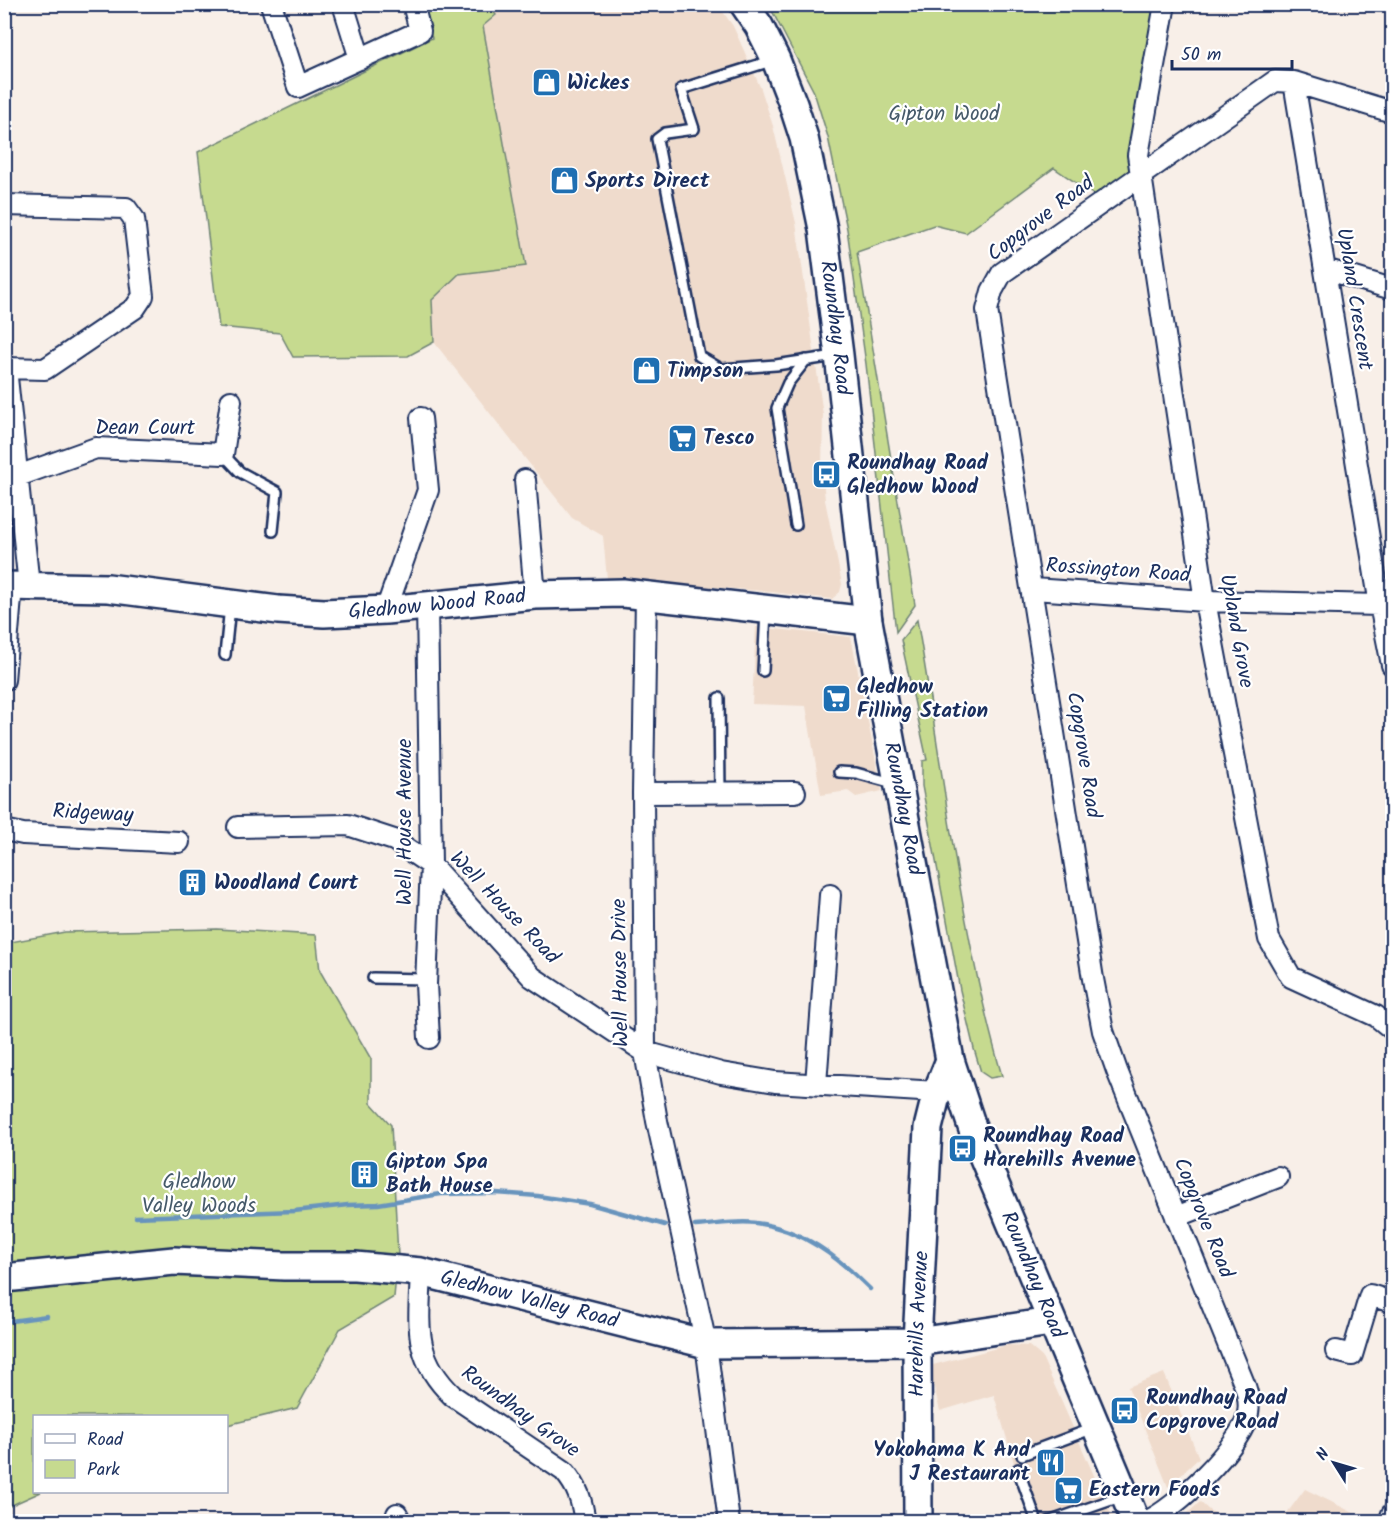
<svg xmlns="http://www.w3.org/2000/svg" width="1397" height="1526" viewBox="0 0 1397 1526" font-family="Kalam,sans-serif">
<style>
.built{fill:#efdbcc}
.green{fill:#c6da8f;stroke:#708476;stroke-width:1.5}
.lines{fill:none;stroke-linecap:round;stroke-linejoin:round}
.stream{stroke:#6894bd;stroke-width:4.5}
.lane-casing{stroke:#1b2f5e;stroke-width:14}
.street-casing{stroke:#1b2f5e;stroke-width:24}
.secondary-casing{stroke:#1b2f5e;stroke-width:32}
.lane{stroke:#fff;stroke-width:9}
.street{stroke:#fff;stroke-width:20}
.secondary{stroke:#fff;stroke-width:27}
.labels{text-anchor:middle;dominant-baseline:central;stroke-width:4.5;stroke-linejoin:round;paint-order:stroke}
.poi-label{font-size:21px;font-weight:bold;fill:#1b2f5e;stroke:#fff;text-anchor:start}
.park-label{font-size:21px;fill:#465a6a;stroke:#fff}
.street-label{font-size:21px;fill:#1b2f5e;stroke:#fff}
</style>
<rect width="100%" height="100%" fill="#f8efe8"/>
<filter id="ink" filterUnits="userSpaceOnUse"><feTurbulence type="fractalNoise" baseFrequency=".0167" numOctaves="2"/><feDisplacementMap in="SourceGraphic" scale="12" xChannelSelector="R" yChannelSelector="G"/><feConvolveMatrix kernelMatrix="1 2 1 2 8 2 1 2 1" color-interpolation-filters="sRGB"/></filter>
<g filter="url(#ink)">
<path class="built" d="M488 5H718L733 26 761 89 773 126 796 223 823 415 822 467 825 500 842 584 840 592 832 599 762 591 607 579 603 536 572 518 434 342 432 300 459 273 526 266 483 26 496 16Z
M756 627 851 637 882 791 856 797 848 791 821 795 806 706 752 704Z
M1008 1345 1029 1346 1042 1357 1114 1521H1031L994 1395 940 1411 929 1366Z
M1164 1373 1199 1458 1168 1487 1128 1387Z
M1305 1489 1370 1521H1281Z
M1200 1502 1210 1511 1238 1521H1179Z"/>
<path class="green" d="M422 5H488L496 15 483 26 526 266 459 274 432 300 434 342 408 356 293 357 280 333 219 327 198 152 432 38Z
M769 5H1165L1142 174 1103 201 1054 168 966 233 934 225 857 252 915 605 896 632 866 364 847 229 828 137 814 92Z
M917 620C944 772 959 927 1002 1076L990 1078 981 1072 974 1049 960 990 922 786V761L927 760 901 640Z
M217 929 316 935 320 971 371 1059V1103L391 1125 398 1256 394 1297 340 1329 297 1408 227 1425 226 1416H34V1492H41L5 1508V943L65 932Z"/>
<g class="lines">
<path class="stream" d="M136 1217 294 1211 348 1205 378 1204 441 1194 496 1193 538 1196 590 1204 665 1225
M695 1226C715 1225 737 1220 756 1223 802 1229 838 1257 870 1289
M4 1322 47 1316"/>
<defs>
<path id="lane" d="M774 60 681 89 694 129 665 133 657 139 699 356 721 369 776 365 835 356
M223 454 240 472 277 492 273 531
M796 525 777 408 788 383 806 360
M225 655 230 606
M763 671 766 611
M719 698 720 793
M839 772 856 773 893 783
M373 978 426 979
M1022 1455 1094 1428
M1018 1469 1037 1522
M1048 1522 1123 1496"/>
<path id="street" d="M271 4 298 87 420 31 413 4
M343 4 360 59
M1165 4 1138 155 1205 601 1269 939 1291 977 1376 1016 1392 1029
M1294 82 1380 605 1392 665
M4 205 126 208 134 219 143 296 135 308 45 369 4 368
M1325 269 1392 289
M6 368 29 586
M18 476 96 448 223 454 231 401
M525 480 535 595
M1033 589 1205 601 1380 605
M646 595 643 793 645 1052 657 1121 706 1344 729 1522
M427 605 431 865 426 984 429 1038
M386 610 428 490 421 418
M4 680 12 586
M643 793 795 792
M238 827 348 825 394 840 431 865 532 977 645 1052 721 1073 775 1082 937 1092
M4 830 23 834 179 842
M816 1084 830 895
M1176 1217 1278 1177
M421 1272C419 1324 412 1357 453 1396L564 1471C578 1487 582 1501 585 1522
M1336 1351 1352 1355 1370 1295 1392 1302
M397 1514 401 1522
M1145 1522C1174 1511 1243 1444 1248 1413 1250 1403 1248 1395 1245 1386L1117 1071 1103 1031 1093 979 987 310 992 291 1002 273 1275 81 1294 82 1392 112
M1389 1522 1392 1514"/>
<g id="secondary">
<path id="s1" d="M744 4 759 26 776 60 793 104 804 138 823 229 839 355 868 621 950 1060 976 1139 1136 1522"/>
<path id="s2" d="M4 586 108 588 278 610 324 613 386 610 535 595 623 593 868 621"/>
<path id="s3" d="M4 1278 174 1261 284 1266H355L421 1272 706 1344 917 1342 1051 1322"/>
<path id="s4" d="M918 1522 917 1342 928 1128 937 1092 950 1060"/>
</g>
</defs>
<use href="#lane" class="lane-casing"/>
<use href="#street" class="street-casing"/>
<use href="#secondary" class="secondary-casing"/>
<use href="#lane" class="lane"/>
<use href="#street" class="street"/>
<use href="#secondary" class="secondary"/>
</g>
</g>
<defs>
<symbol id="shop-square" viewBox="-11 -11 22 22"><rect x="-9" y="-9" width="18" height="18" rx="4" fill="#1f6fb2" stroke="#fff"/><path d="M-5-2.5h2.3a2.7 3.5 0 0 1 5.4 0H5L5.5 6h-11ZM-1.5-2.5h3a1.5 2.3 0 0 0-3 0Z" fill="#fff"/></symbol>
<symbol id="supermarket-square" viewBox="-11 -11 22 22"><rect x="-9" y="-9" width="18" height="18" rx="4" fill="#1f6fb2" stroke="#fff"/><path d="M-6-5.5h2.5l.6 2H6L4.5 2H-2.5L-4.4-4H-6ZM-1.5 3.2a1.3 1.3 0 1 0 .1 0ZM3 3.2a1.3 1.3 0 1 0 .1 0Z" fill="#fff"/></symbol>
<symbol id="bus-square" viewBox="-11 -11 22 22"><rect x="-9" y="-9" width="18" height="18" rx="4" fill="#1f6fb2" stroke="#fff"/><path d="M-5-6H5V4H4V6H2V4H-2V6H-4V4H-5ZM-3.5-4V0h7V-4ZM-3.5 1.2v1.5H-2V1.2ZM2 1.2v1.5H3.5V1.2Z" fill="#fff"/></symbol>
<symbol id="building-square" viewBox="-11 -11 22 22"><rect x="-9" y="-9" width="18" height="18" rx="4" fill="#1f6fb2" stroke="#fff"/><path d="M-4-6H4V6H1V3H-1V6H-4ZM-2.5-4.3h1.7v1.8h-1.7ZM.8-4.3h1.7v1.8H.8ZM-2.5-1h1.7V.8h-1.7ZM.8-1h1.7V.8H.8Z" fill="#fff"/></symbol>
<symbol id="restaurant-square" viewBox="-11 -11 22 22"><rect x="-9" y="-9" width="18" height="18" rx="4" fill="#1f6fb2" stroke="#fff"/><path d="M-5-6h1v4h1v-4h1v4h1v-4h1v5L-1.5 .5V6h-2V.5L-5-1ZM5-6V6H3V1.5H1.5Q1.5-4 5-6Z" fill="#fff"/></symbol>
</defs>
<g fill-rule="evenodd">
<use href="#shop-square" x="530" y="66" width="33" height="33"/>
<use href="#shop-square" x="548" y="164" width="33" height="33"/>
<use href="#shop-square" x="630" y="354" width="33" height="33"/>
<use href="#supermarket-square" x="666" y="422" width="33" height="33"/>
<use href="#bus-square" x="810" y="458" width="33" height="33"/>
<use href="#supermarket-square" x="820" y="682" width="33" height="33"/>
<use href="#building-square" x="176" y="866" width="33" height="33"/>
<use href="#bus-square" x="946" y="1132" width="33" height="33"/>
<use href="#building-square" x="348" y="1158" width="33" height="33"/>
<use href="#bus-square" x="1108" y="1394" width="33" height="33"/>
<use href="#restaurant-square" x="1034" y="1446" width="33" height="33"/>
<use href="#supermarket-square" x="1052" y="1474" width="33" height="33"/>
</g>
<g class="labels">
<g class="poi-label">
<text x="567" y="83">Wickes</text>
<text x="585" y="181">Sports Direct</text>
<text x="667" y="371">Timpson</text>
<text x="703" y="438">Tesco</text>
<text x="847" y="463">Roundhay Road<tspan x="847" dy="24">Gledhow Wood</tspan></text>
<text x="857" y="687">Gledhow<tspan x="857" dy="24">Filling Station</tspan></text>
<text x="214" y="883">Woodland Court</text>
<text x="983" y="1136">Roundhay Road<tspan x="983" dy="24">Harehills Avenue</tspan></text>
<text x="386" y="1162">Gipton Spa<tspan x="386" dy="24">Bath House</tspan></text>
<text x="1146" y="1398">Roundhay Road<tspan x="1146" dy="24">Copgrove Road</tspan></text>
<text x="1030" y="1450" text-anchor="end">Yokohama K And<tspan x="1030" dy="24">J Restaurant</tspan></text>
<text x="1089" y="1490">Eastern Foods</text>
</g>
<g class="park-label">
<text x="944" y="114">Gipton Wood</text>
<text x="199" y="1182">Gledhow<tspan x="199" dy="24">Valley Woods</tspan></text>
</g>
<g class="street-label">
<text transform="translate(1041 219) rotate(-37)">Copgrove Road</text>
<text transform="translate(1354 299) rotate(81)">Upland Crescent</text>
<text stroke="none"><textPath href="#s1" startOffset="340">Roundhay Road</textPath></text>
<text x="145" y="428">Dean Court</text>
<text transform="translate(1118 571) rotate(4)">Rossington Road</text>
<text stroke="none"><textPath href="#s2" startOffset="435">Gledhow Wood Road</textPath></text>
<text transform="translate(1236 631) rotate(80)">Upland Grove</text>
<text transform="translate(1083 755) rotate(81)">Copgrove Road</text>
<text stroke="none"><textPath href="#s1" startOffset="826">Roundhay Road</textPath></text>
<text transform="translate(93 814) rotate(3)">Ridgeway</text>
<text transform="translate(405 822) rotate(-90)">Well House Avenue</text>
<text transform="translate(504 908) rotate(46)">Well House Road</text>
<text transform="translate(621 973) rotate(-91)">Well House Drive</text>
<text transform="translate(1203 1218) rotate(68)">Copgrove Road</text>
<text stroke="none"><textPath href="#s1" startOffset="1312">Roundhay Road</textPath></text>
<text stroke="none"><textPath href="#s3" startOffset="530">Gledhow Valley Road</textPath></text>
<text stroke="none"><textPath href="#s4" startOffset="198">Harehills Avenue</textPath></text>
<text transform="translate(520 1412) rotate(36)">Roundhay Grove</text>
</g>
</g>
<rect width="1397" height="1526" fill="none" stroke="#fff" stroke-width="24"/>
<rect x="12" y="12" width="1373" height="1502" fill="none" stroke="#1b2f5e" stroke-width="2" filter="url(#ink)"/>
<rect x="33" y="1415" width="195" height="78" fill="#ffffff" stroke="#a4acbf" stroke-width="1.5"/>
<rect x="45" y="1434" width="30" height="9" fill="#ffffff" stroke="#a4acbf" stroke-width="1.5"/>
<text x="87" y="1445" font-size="18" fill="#1b2f5e">Road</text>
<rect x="45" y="1460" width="30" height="18" fill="#c6da8f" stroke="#a4acbf" stroke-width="1.5"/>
<text x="87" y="1475" font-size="18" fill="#1b2f5e">Park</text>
<g transform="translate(1334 1463) rotate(307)" stroke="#ffffff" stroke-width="4.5" paint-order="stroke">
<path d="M0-4.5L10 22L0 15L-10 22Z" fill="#1b2f5e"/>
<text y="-9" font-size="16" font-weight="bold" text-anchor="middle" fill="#1b2f5e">N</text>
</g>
<path d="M1172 60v9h120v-9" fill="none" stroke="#1b2f5e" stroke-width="3"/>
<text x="1181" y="60" font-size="18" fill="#1b2f5e" stroke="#ffffff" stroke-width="4.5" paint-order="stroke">50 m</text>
</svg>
